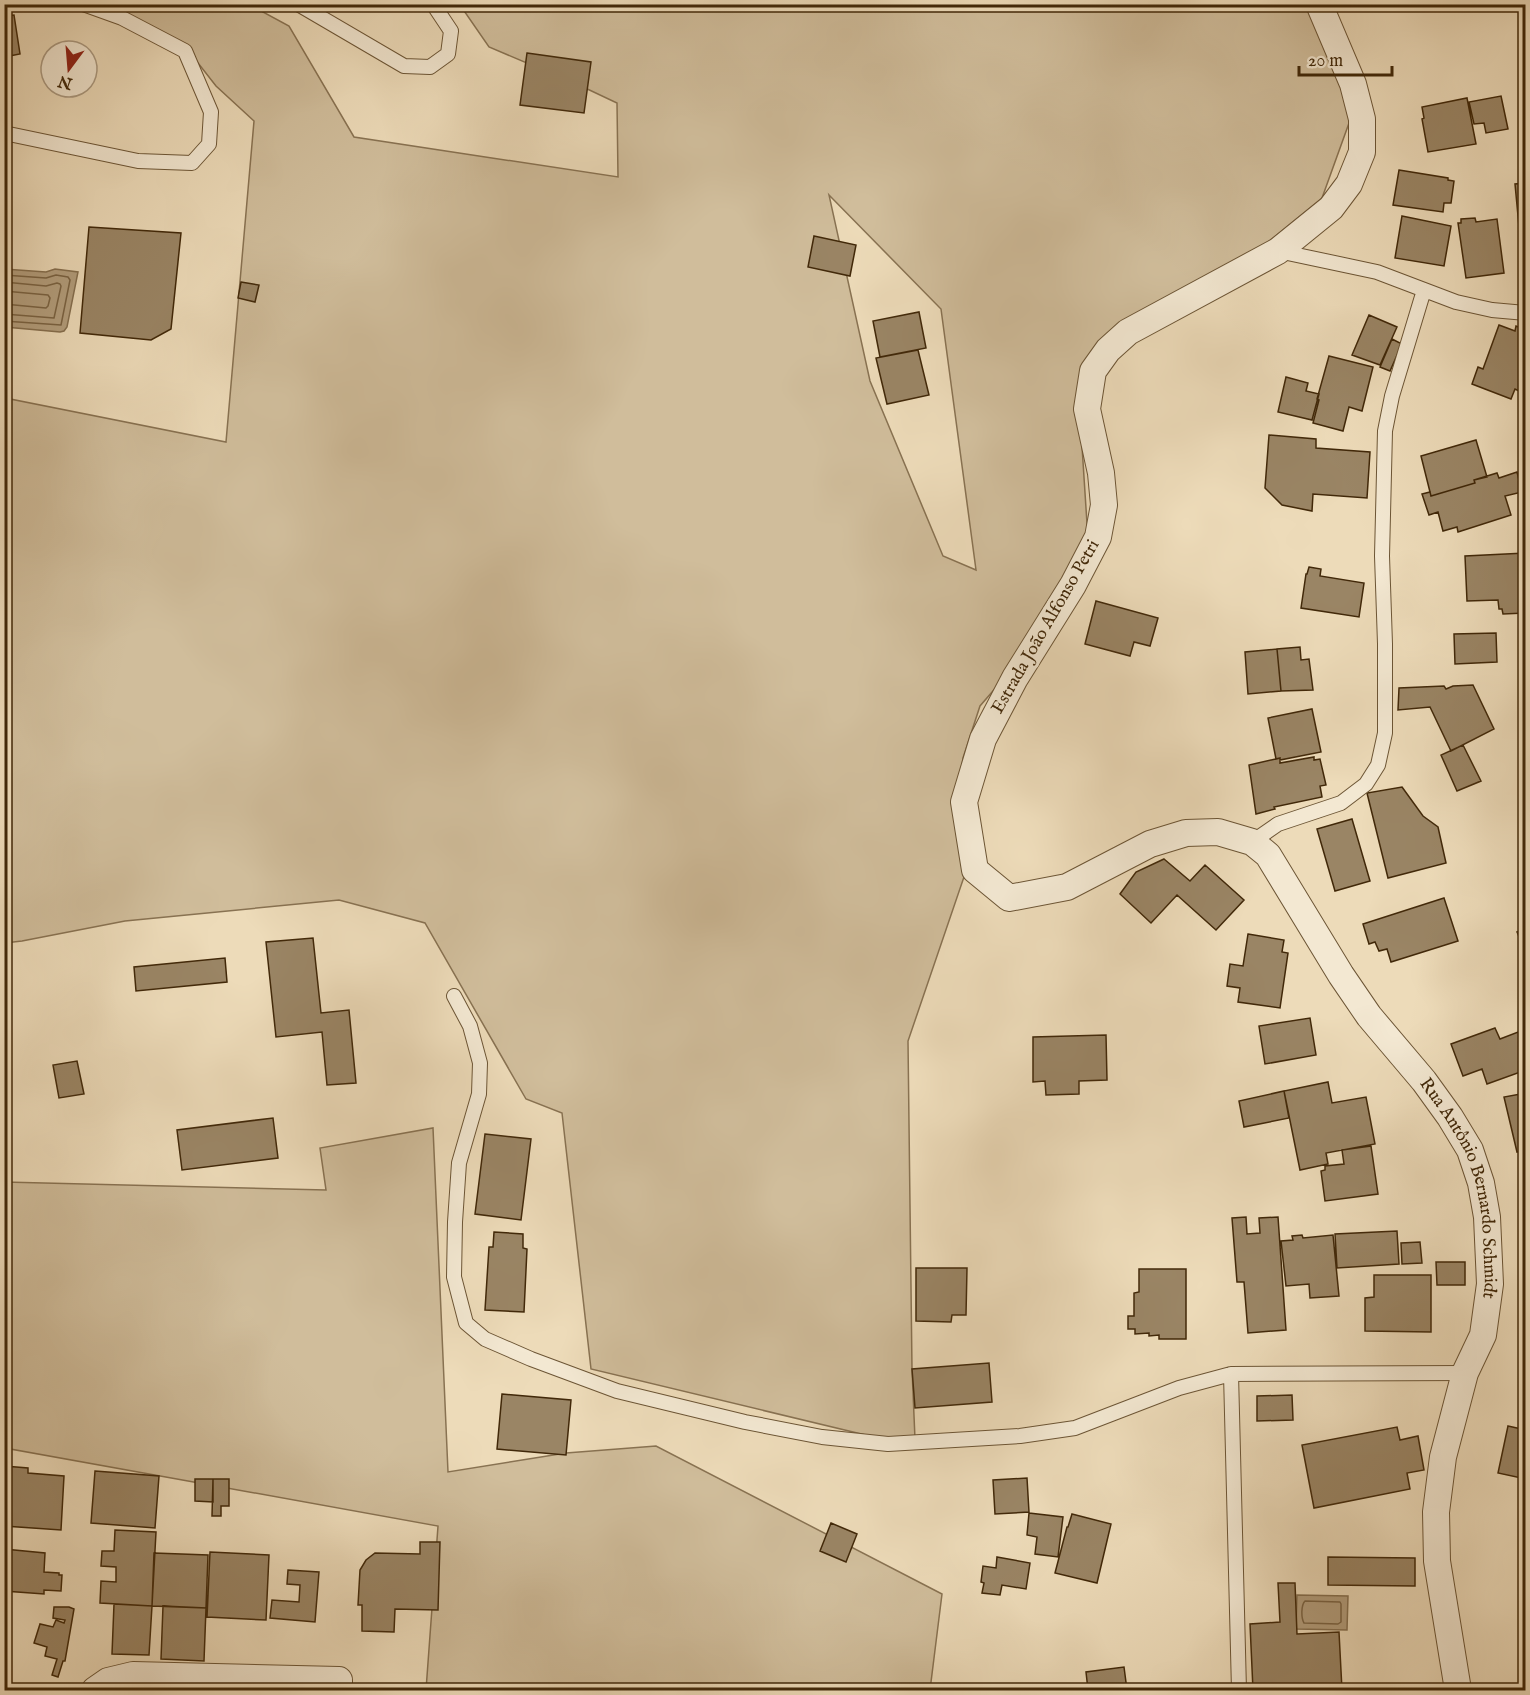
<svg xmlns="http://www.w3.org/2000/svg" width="1530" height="1695" viewBox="0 0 1530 1695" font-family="'IM FELL English',serif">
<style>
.green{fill:#d0bd9b;stroke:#887252;stroke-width:1.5;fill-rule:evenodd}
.water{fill:#b39e7d;stroke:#856f4f;stroke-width:1.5}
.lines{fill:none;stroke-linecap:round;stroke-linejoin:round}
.shore{stroke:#7a6343;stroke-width:1.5}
.building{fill:#9a8565;stroke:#412809;stroke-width:1.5}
.service-casing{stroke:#6c5535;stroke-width:16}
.minor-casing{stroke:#6c5535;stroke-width:28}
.service{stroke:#f3e8d2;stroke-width:14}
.minor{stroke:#f3e8d2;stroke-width:26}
.labels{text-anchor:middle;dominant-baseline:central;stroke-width:6;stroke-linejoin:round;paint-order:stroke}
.street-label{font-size:18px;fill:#412809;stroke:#f3e8d2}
</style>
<rect width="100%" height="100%" fill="#eddbb9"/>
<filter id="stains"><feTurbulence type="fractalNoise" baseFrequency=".00333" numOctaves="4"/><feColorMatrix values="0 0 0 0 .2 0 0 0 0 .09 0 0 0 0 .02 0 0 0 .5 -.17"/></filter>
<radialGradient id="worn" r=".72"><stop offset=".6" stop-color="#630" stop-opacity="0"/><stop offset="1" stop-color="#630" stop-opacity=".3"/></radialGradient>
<path class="green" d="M101 5H250L289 26 354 137 618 177 617 103 581 86 489 47 460 5H1329L1362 87 1322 198 1262 247 1117 328 1079 400 1088 539 1025 654 980 706 963 758 957 803 965 874 908 1041 912 1369 915 1439 878 1438 591 1369 562 1113 526 1099 425 923 339 900 125 921 22 941 5 943V398L226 442 254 121 216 86 184 45ZM829 195 941 309 976 570 943 556 870 381Z
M433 1128 448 1472 566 1453 656 1446 942 1594 930 1690H426L438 1526 5 1448 4 1182 326 1190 320 1148Z"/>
<path class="water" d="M4 269 46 272 55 269 78 272 67 327 64 331 60 332 5 327Z
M1297 1595 1348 1596 1347 1630 1296 1629Z"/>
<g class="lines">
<path class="shore" d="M4 275 46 278 56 275 68 277 70 280 61 325 4 321
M4 282 46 286 57 283 60 284 61 286 54 318 4 314
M4 291 48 295 50 298 48 306 46 308 4 304
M1305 1601 1340 1602 1341 1604V1622L1338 1624 1304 1623C1301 1618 1301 1605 1305 1601Z"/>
</g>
<path class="building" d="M14 15 20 54 4 57V16Z
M527 53 591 62 584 113 520 105Z
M1501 96 1508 129 1486 133 1484 123 1474 124 1469 102Z
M1467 98 1476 144 1428 152 1422 119 1424 118 1422 107Z
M1399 170 1448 178V180L1454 181 1451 203H1444L1443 212 1393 205Z
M1526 183V280H1524L1515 184Z
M1402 216 1451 226 1444 266 1395 258Z
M1475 218 1476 222 1497 219 1504 273 1466 278 1458 223H1461V219Z
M89 227 181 233 171 329 151 340 80 333Z
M814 236 856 245 850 276 808 267Z
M241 282 259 285 255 302 238 298Z
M919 312 926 348 880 357 873 321Z
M1369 315 1397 327 1380 365 1352 355Z
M1499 325 1515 331 1516 326 1526 330V374L1519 391 1515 389 1511 399 1472 384 1478 367 1483 369Z
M1392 339 1402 344 1390 371 1380 367Z
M918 350 929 395 887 404 876 358Z
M1329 356 1373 367 1362 411 1349 407 1343 431 1313 423 1319 400 1317 399Z
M1286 377 1308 383 1306 391 1319 394 1312 420 1278 412Z
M1269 435 1316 439V448L1370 452 1367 498 1313 494 1312 511 1282 505 1265 488Z
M1476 440 1487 477 1474 480 1475 483 1431 496 1421 456Z
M1517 472 1522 492 1505 496 1511 515 1458 532 1457 527 1443 531 1438 512 1429 515 1422 494 1430 492 1431 496 1475 483 1474 480 1497 473 1499 478Z
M1526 553V619L1525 613 1503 614 1502 609H1499L1498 600 1467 601 1465 556Z
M1309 567 1321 569 1320 576 1364 583 1359 617 1301 608 1306 574H1307Z
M1096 601 1158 618 1150 646 1134 642 1130 656 1085 644Z
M1496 633 1497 662 1455 664 1454 634Z
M1300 647 1301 660 1309 659 1313 690 1281 691 1277 649Z
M1277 649 1281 691 1248 694 1245 652Z
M1473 685 1494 729 1451 751 1430 707 1398 710 1399 688 1444 686 1446 689 1453 686Z
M1312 709 1321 752 1280 760V758L1276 759 1268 718Z
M1463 745 1481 781 1457 791 1441 755Z
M1314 757V760L1320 759 1326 785 1320 786 1322 797 1274 807 1275 809 1256 814 1249 765 1280 758V763Z
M1402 787 1423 816 1438 827 1446 863 1388 878 1367 793Z
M1352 819 1370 881 1335 891 1317 829Z
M1164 859 1190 881 1205 865 1244 900 1216 930 1177 895 1151 923 1120 894 1136 872Z
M1444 898 1458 941 1391 962 1387 949 1379 951 1375 942 1369 944 1363 924Z
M1526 928V953L1517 932Z
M1248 934 1284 940 1282 952 1288 953 1280 1008 1238 1002 1240 988 1227 986 1230 964 1243 966Z
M313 938 321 1013 349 1010 356 1083 327 1085 322 1032 276 1037 266 942Z
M225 958 227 982 136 991 134 967Z
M1310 1018 1316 1055 1265 1064 1259 1026Z
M1495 1028 1500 1039 1526 1029V1070L1487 1084 1482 1069 1463 1076 1451 1044Z
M1106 1035 1107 1080 1079 1081V1094L1046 1095 1045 1081 1033 1082V1037Z
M77 1061 84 1094 59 1098 53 1065Z
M1328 1082 1332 1103 1366 1097 1375 1144 1326 1153 1328 1164 1300 1170 1284 1091Z
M1284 1091 1289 1118 1244 1127 1239 1101Z
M1526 1093V1150L1517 1152 1504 1097Z
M273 1118 278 1158 182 1170 177 1130Z
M485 1134 531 1139 521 1220 475 1214Z
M1371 1146 1378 1194 1325 1201 1321 1171 1325 1170V1166L1344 1164 1342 1150Z
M1246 1217 1247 1234 1260 1233 1259 1218 1278 1217 1286 1330 1248 1333 1244 1282H1237L1232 1218Z
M1397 1231 1399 1264 1337 1268 1335 1234Z
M494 1232 523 1234V1248L527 1249 524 1312 485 1310 489 1247H493Z
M1302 1235 1303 1238 1333 1235 1339 1296 1310 1298 1309 1284 1286 1286 1281 1241 1293 1240 1292 1236Z
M1420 1242 1422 1263 1402 1264 1401 1243Z
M1436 1262H1465V1285H1437Z
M916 1268H967L966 1315H952L951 1322 916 1321Z
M1139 1269H1186V1339H1159V1335L1149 1336V1333L1135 1334V1329H1128V1316H1134V1293L1139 1292Z
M1374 1275H1431V1332L1365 1331V1298L1374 1297Z
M989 1363 992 1402 915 1408 912 1369Z
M502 1394 571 1400 566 1455 497 1449Z
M1292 1395 1293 1420 1257 1421V1396Z
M1508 1426 1526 1430V1479L1498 1473Z
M1397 1427 1400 1440 1418 1436 1424 1470 1407 1473 1410 1489 1314 1508 1302 1445Z
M4 1466 28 1468V1473L64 1476 61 1530 4 1526Z
M95 1471 159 1476 155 1528 91 1523Z
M1027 1478 1029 1512 995 1514 993 1480Z
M195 1479H213V1502L195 1501Z
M213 1479H229V1506H221V1516H212Z
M1029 1513 1063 1517 1058 1557 1035 1554 1037 1537 1027 1535Z
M1072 1514 1111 1524 1097 1583 1055 1573 1067 1527H1068Z
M831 1523 857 1534 846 1562 820 1551Z
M115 1530 156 1532 152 1606 100 1603 101 1581 116 1582V1567L101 1566 102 1551H114Z
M420 1542H440L438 1610 395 1609 394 1632 362 1631V1605H358L360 1570 366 1560 375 1553 420 1554Z
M4 1549 45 1553 44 1572 59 1573V1575H62L61 1591 44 1590V1594L4 1591Z
M210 1552 269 1555 266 1620 207 1617Z
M154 1553 208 1555 206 1608 152 1606Z
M997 1557 1030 1563 1026 1589 1002 1585 1000 1595 982 1593 984 1583 981 1582 983 1566 996 1568Z
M1328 1557 1415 1558V1586L1328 1585Z
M288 1570 319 1572 315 1622 270 1618 272 1600 299 1602 300 1585 287 1584Z
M1278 1583H1295L1297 1634 1339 1632 1342 1690H1253L1250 1624 1280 1622Z
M114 1604 152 1606 149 1655 112 1654Z
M163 1606 206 1608 204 1661 161 1659Z
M54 1607H69L74 1609 65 1661H63L58 1677 52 1675 57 1659 45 1656 47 1647 34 1643 40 1624 53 1627 56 1620 64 1623 65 1620 53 1618Z
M1124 1667 1127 1690H1088L1086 1672Z"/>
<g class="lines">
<defs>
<path id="service" d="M298 4 404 66 430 67 448 54 451 31 433 4
M4 133 138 161 192 163 209 144 211 112 185 51 122 18 83 4
M1278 251 1377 272 1456 302 1492 310 1526 313
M1252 842 1278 824 1341 803 1366 784 1378 765 1385 733V644L1382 556 1385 431 1392 396 1424 290
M454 996 470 1026 480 1063 479 1094 459 1163 455 1222 454 1277 466 1323 485 1339 531 1359 617 1391 745 1422 822 1437 888 1444 1020 1436 1075 1428 1179 1388 1231 1374 1465 1373
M1231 1374 1239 1690"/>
<g id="minor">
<path id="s1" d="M1319 4 1353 84 1362 119V152L1349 184 1331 208 1278 251 1128 332 1108 350 1093 371 1087 409 1101 473 1104 505 1098 537 1073 585 1015 678 983 739 964 802 975 870 1009 898 1067 887 1150 844 1186 833 1218 832 1252 842 1268 855 1341 975 1369 1016 1424 1081 1450 1117 1470 1150 1481 1183 1487 1217 1490 1284 1483 1335 1465 1373 1443 1457 1436 1512 1437 1561 1458 1690"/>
<path d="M95 1690 108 1681 133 1675 339 1680V1690"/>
</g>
</defs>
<use href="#service" class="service-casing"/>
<use href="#minor" class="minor-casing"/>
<use href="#service" class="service"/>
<use href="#minor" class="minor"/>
</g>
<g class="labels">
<g class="street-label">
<text transform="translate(1046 627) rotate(-60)">Estrada João Alfonso Petri</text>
<text stroke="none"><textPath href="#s1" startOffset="1762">Rua Antônio Bernardo Schmidt</textPath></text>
</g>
</g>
<rect width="1530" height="1695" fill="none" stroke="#eddbb9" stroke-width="24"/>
<rect x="6" y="6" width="1518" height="1683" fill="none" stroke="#412809" stroke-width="3"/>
<rect x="12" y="12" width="1506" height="1671" fill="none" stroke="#412809" stroke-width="1.5"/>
<g transform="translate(69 69) rotate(196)"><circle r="28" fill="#f3e8d2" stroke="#ac9b82" stroke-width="1.5"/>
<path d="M0-4.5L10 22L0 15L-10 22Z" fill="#8f2418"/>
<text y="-9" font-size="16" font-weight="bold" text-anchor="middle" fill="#412809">N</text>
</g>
<path d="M1299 66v9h93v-9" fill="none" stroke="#412809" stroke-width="3"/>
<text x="1308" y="66" font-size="18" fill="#412809" stroke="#f3e8d2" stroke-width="4.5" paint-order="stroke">20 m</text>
<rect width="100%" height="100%" filter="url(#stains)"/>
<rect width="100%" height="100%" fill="url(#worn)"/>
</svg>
